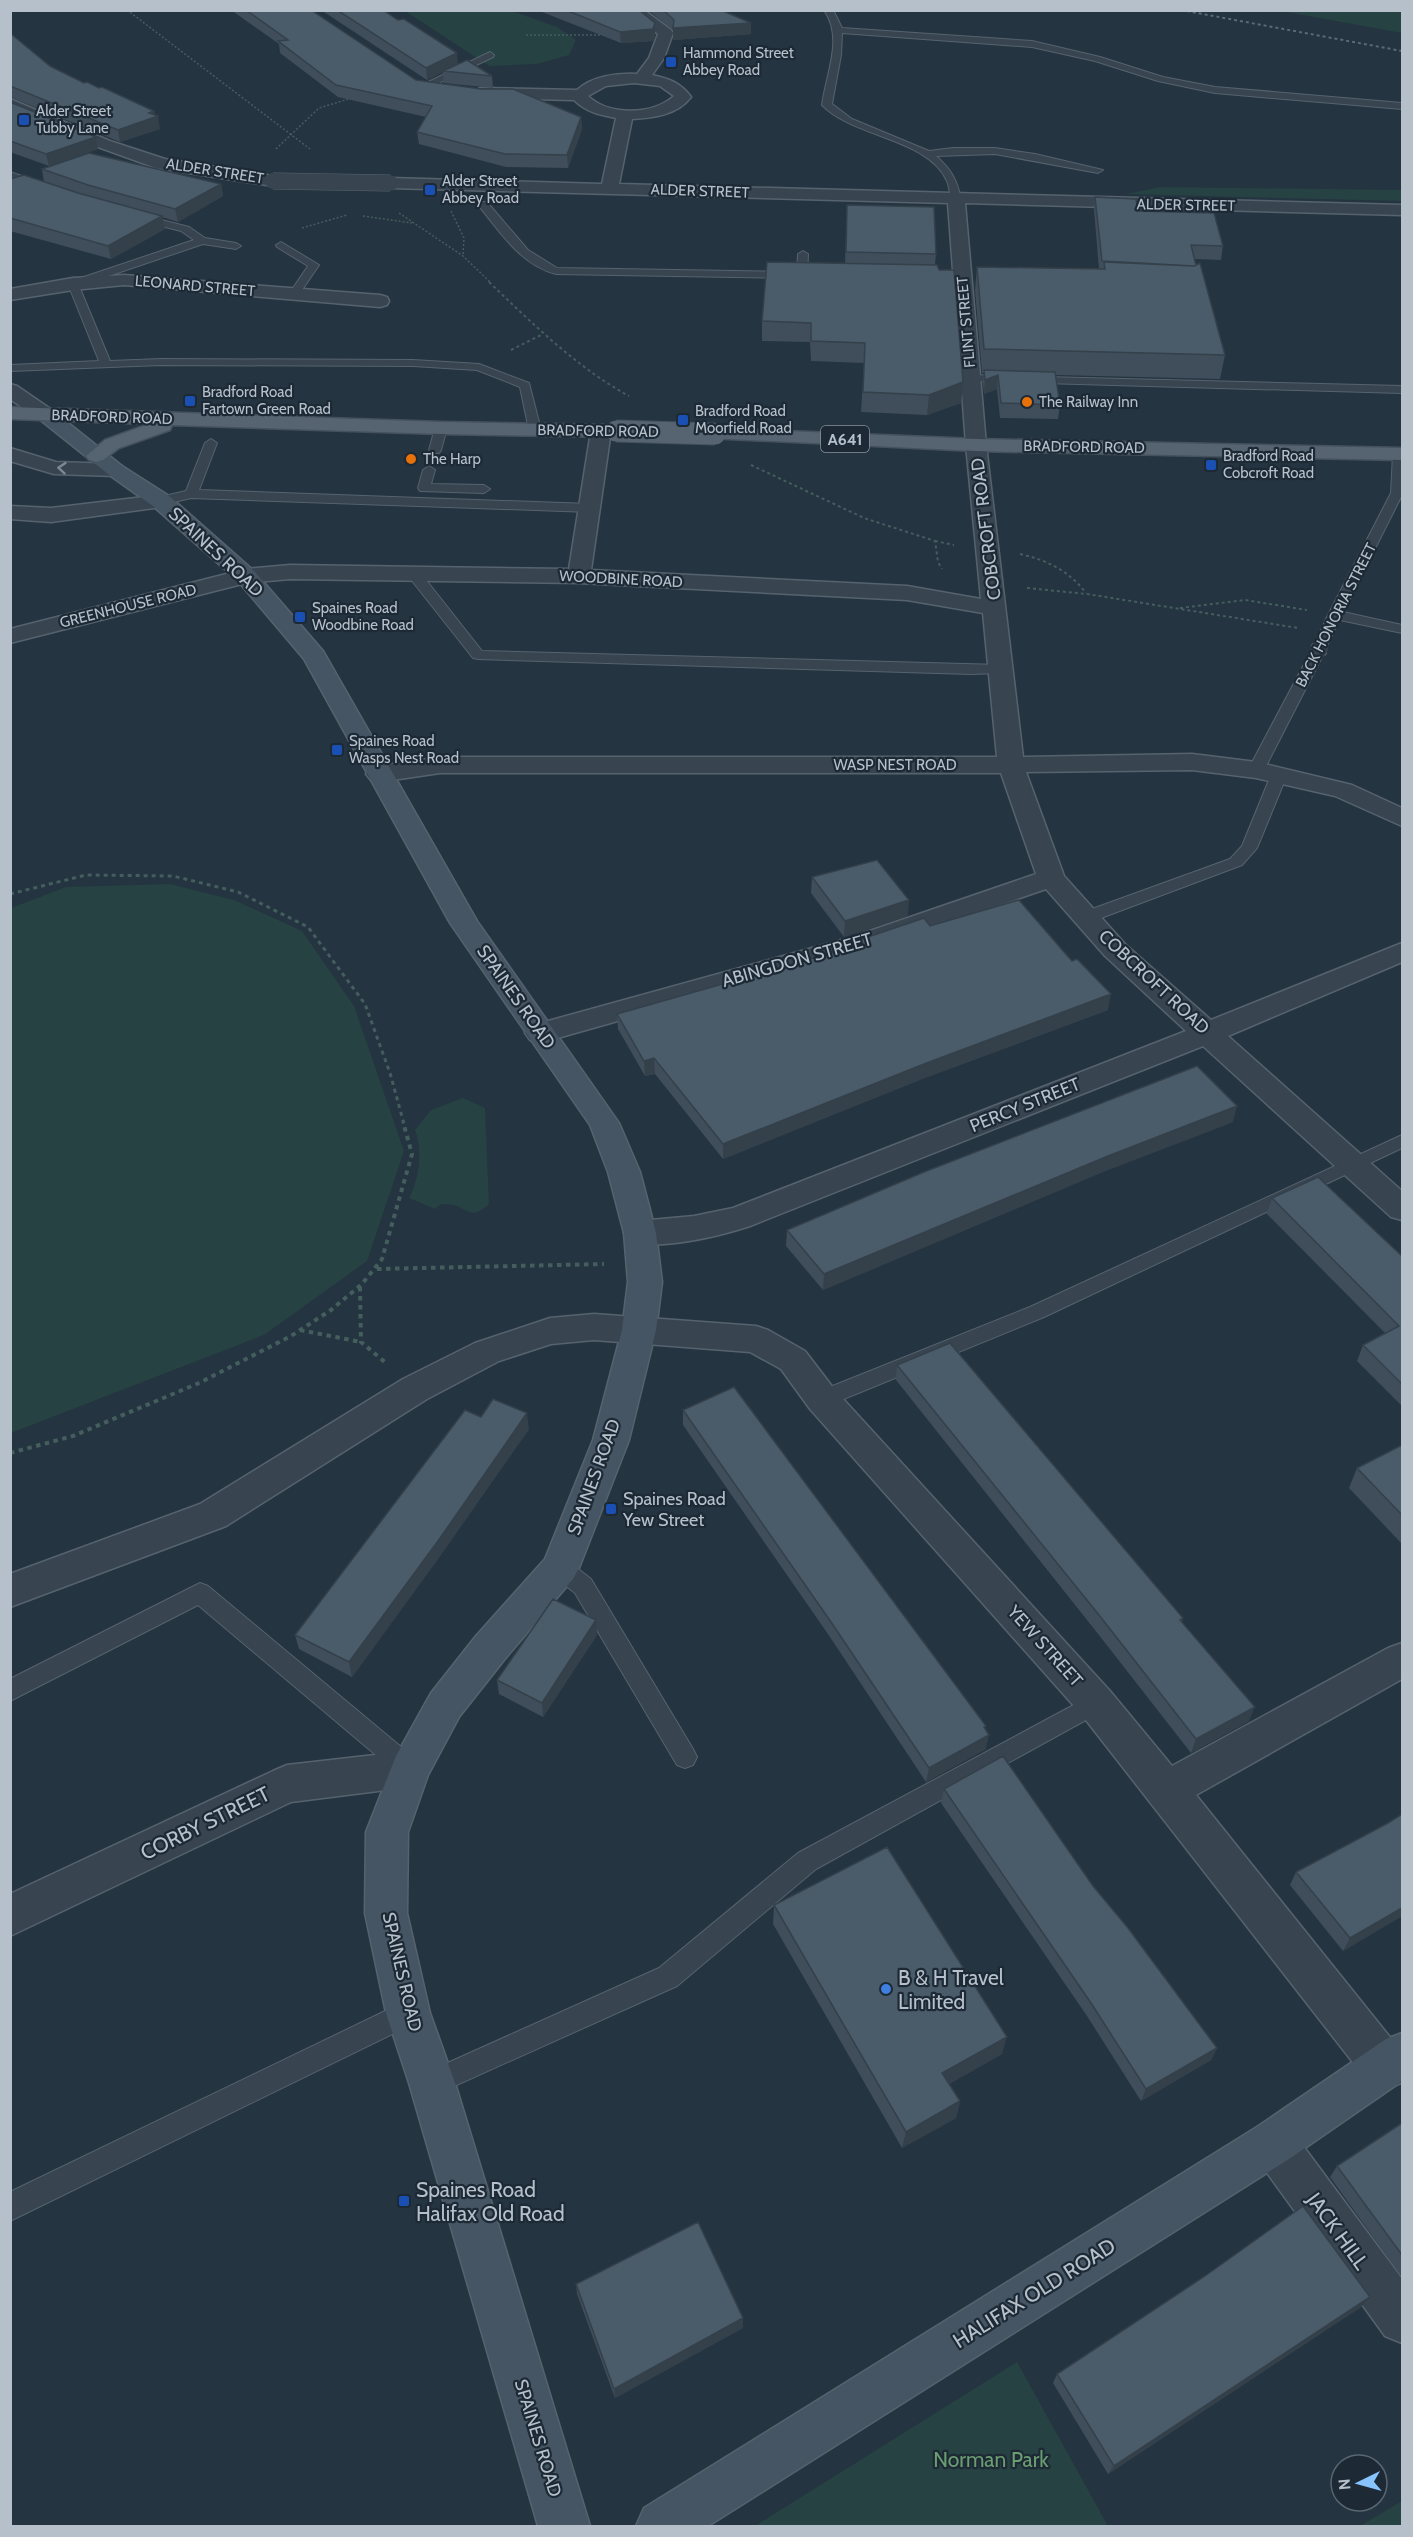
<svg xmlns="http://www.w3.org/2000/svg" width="1413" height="2537" viewBox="0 0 1413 2537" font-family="Cabin,sans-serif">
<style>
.green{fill:#264242}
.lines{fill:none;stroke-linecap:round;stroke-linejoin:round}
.lane-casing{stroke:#56636e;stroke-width:2}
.street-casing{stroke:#56636e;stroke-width:3}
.secondary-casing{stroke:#56636e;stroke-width:3}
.primary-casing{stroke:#45515d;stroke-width:3}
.path-far3{stroke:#445e5e;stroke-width:1.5;stroke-dasharray:2 2;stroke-linecap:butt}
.path-far2{stroke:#445e5e;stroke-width:2;stroke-dasharray:3 3;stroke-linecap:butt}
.path-far1{stroke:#445e5e;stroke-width:3;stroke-dasharray:4 4;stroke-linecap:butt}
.path{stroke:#445e5e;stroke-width:4;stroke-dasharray:4.5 4.5;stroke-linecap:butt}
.lane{fill:#384551;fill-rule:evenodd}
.street{fill:#384551;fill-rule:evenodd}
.secondary{fill:#465564;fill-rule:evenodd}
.primary{fill:#566471;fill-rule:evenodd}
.rail{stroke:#5a6a78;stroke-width:2;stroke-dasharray:3 3;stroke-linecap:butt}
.lane-bridge-far1-casing{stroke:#56636e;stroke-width:14;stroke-linecap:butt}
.lane-bridge-casing{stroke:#56636e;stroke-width:18;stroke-linecap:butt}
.street-bridge-casing{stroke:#56636e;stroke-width:17;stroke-linecap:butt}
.primary-bridge-casing{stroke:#45515d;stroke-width:23;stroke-linecap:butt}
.lane-bridge-far1{stroke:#384551;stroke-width:12}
.lane-bridge{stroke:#384551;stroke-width:16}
.street-bridge{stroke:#384551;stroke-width:16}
.primary-bridge{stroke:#566471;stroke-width:21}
.wall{fill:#404e5b}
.shaded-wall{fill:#34404a}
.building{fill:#4a5b6a;stroke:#34404a;stroke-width:1.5}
.oneway{stroke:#7d8994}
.transit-dot{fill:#1a4fb4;stroke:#1d2a36;stroke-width:2}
.food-dot{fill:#e8710a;stroke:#1d2a36;stroke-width:2}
.shop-dot{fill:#3f7fe0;stroke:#1d2a36;stroke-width:2}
.labels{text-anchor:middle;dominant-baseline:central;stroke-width:4.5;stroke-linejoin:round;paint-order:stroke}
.far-poi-label{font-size:15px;fill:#b5c0cb;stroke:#1d2a36;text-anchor:start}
.far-street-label{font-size:15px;fill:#b5c0cb;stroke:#1d2a36}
.shield{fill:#1d2a36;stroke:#87939e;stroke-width:1.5}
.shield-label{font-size:16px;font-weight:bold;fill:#b5c0cb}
.street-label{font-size:18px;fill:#b5c0cb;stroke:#1d2a36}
.poi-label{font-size:18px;fill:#b5c0cb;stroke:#1d2a36;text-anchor:start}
.near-street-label{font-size:21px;fill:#b5c0cb;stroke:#1d2a36}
.near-poi-label{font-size:21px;fill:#b5c0cb;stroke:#1d2a36;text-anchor:start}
.near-park-label{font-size:21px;fill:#6a9d70;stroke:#1d2a36}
</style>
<rect width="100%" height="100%" fill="#243441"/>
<path class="green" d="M405 11H512L557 27 576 40 569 55 537 64 489 66Z
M1281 11H1402V33Z
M1161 187 1402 190V201L1126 194Z
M170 884 234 900 302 931 354 1006 404 1151 367 1261 264 1335 11 1433V908L66 887Z
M463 1098 485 1108 489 1204C474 1217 472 1213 457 1206 453 1204 446 1205 441 1204L435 1209 409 1198C419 1180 423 1150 415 1130L431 1110Z
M1017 2362 1108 2526H755Z
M1402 2501V2526H1360Z"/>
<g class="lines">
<defs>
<path id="lane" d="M824 10H833L842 28 1032 41 1100 57 1163 77 1215 87 1402 103V109L1215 93 1158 81 1095 61 1032 47 842 33 841 55 832 104 852 119 929 151 953 148H995L1035 154 1103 170 1098 173 995 154 936 156C951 169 957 180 961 199L956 202 951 199C950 193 949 186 947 181 928 138 854 138 822 105 826 74 844 38 824 10Z
M490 52 494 55 493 57 426 89 418 87Z
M10 172 45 184 46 186 41 189 10 179Z
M479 202H487L528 250 557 268 792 272 797 274 798 254 803 251 808 254 807 275 802 278 797 276 792 278 556 274C521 265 501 233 479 206Z
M138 214 189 227 205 238 236 243 241 246 236 249 203 244 79 286 110 361 161 359 413 360 479 364 529 383 541 430 535 434 529 430 520 387 477 370 413 366 161 365 10 371V365L99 361 68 284 69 282 194 240 181 231 134 219V215Z
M281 242 319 265 298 296H290L289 294 308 266 277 247 276 245Z
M971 375 1402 386V393L967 381V377Z
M441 424 447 428 441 450 439 453H431L429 450 435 428Z
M211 439 217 443 199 490 590 504 596 508 590 512 191 498 161 505 156 504 155 501 156 498 186 491 205 443Z
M1399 450 1402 451V495L1343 612 1402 625V633L1340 620 1337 624H1327L1325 621 1391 493 1393 454Z
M429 466 435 470 431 484 484 485 490 489 484 493 420 491 418 488 423 470Z
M414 570 419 571 482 651 1001 665 1008 669 1001 673 971 674 478 659 473 658 409 577 407 574Z
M1318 647 1325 651 1264 770 1256 775 1251 773 1248 770 1311 651Z
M1279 770 1287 775 1257 848 1242 865 1093 921H1081L1079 917 1081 913 1230 859 1242 846 1271 775Z
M1402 1135V1148L1044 1317 829 1405 822 1407 815 1405 812 1399 815 1393 1030 1307Z
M560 1559 568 1561 591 1579 693 1749 697 1757 693 1765 685 1768 677 1765 575 1593 552 1575 549 1568 552 1561Z
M200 1583 208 1586 418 1761 422 1769 418 1777 410 1780 402 1777 198 1605 10 1701V1679Z
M1096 1693 1104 1696 1108 1703 1104 1710 816 1869 677 1986 441 2092 432 2096 423 2092 419 2083 423 2074 659 1968 798 1853Z
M408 2000 417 2004 421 2013 417 2022 10 2221V2192Z"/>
<path id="street" d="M627 10H644L671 30 673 33 664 58 652 75C669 79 680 82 691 97 677 115 653 118 632 119L619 184 1402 205V215L965 203 986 445 1023 757 1192 754 1256 762 1352 785 1402 808V826L1335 796 1256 778 1192 770 1026 772 1064 876 1125 944 1211 1020 1402 943V962L1228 1036 1402 1191V1220L1391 1217 1203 1046 750 1226C720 1236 659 1251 629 1241L624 1233 629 1225 640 1221 694 1216 733 1208 1186 1031 1105 956 1046 889 872 949 540 1043 530 1040 525 1033 530 1026 852 937 1036 874 1001 773H440L379 782 370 779 366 774 370 769 379 766 440 757H997L983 613 907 600 579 583 290 579 246 583 10 643V629L246 569 290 565 569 569 591 431 594 427 601 425 608 427 611 431 591 570 907 586 981 599 966 445 948 203 390 188 382 183 390 178 602 184 616 118C600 115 586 112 574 100L480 98 472 93 480 88 577 90C592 76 617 73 637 74L649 58 658 34ZM634 83 660 86 674 96C653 115 609 116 588 96L606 86Z
M10 99 110 141 165 159 273 176 281 181 273 186 156 168 98 147 10 110Z
M124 275 380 295 387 297 389 301 387 305 380 307 124 285 73 290 10 300V289L73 278Z
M10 384 17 386 52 410 55 414 52 418H38L10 399Z
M10 448 56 462 115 464 122 466 126 470 122 474 115 476 54 474 10 461Z
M161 495 169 496 172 501 169 506 51 522 10 519V506L51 508Z
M594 1314 756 1326 768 1330 805 1351 834 1389 1110 1691 1172 1766 1388 1648 1402 1643V1679L1196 1795 1401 2051V2083L1385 2089 1369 2083 1082 1715 810 1409 781 1369 750 1352 594 1340 551 1344 499 1361 427 1399 226 1526 10 1607V1574L200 1504 403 1379 475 1343 550 1318Z
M410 1751 424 1756 430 1769 424 1782 410 1787 291 1802 10 1936V1894L273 1771 287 1765Z
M1273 2120 1289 2127 1402 2279V2343L1385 2336 1257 2159 1250 2143 1257 2127Z"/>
<path id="secondary" d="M45 408 52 410 122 466 169 496 254 571 323 651 477 921 619 1123 640 1172 656 1233 662 1282 656 1330 629 1440 579 1568 573 1579 504 1660 459 1717 428 1775 408 1832 407 1913 430 2013 455 2083 590 2526H538L409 2083 386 2013 365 1913 366 1832 396 1756 431 1693 476 1636 545 1559 593 1440 622 1330 628 1282 624 1233 608 1172 590 1125 450 923 304 659 238 581 153 506 108 474 38 418 35 414 38 410Z
M1402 2033V2081L1289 2159 708 2526H636L644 2508 1257 2127 1386 2039Z"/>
<path id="primary" d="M10 407 441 422 616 425 623 427 626 431 623 435 616 437 441 434 172 425 170 430 119 448 103 460 96 462 89 460 86 456 105 440 149 424 10 419Z
M715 428 976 439 1402 448V460L976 451 708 438 705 434 708 430Z"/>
</defs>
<use href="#lane" class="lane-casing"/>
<use href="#street" class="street-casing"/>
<use href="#secondary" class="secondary-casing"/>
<use href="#primary" class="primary-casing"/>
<path class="path-far3" d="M127 10 310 149
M526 35H605
M276 149 319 108 352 98
M451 211 464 238 463 255
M399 213 463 256 491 283
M363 216 412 223
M302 228 347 215"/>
<path class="path-far2" d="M489 282C532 323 576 367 629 396
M511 350 543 334
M751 465 864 518 935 541 938 562 942 569
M935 541 954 545
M1020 554C1047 560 1069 571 1086 593
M1027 588 1087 594 1298 628
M1180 608 1245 600 1307 610"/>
<path class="path-far1" d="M10 894 86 875 173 876 238 892 308 927 365 1004 390 1073 404 1124"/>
<path class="path" d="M377 1269 604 1264
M360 1287 361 1342 386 1363
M300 1330 361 1342
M10 1453 73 1436 199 1383 291 1336 331 1310 362 1284 382 1259 412 1154 403 1122"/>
<use href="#lane" class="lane"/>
<use href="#street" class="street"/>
<use href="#secondary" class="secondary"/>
<use href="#primary" class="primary"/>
<path class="rail" d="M1181 10 1402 51"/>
<defs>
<path id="lane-bridge-far1" d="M1319 649 1332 621"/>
<path id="lane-bridge" d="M1318 651 1320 648"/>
<path id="street-bridge" d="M273 181 390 183"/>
<path id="primary-bridge" d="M616 431 715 434"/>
</defs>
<use href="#lane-bridge-far1" class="lane-bridge-far1-casing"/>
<use href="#lane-bridge" class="lane-bridge-casing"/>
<use href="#street-bridge" class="street-bridge-casing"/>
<use href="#primary-bridge" class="primary-bridge-casing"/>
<use href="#lane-bridge-far1" class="lane-bridge-far1"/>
<use href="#lane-bridge" class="lane-bridge"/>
<use href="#street-bridge" class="street-bridge"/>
<use href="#primary-bridge" class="primary-bridge"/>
</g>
<path class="wall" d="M231 10H311L416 80 581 117 582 129 568 168 506 167 419 144 417 132 426 117 338 97 280 53 279 44Z
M321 10H383L458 64 492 76 493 88 444 83 443 72 427 80Z
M537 10H639L655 23V35L653 41 621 43Z
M648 10H721L751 23V34L673 40V30Z
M10 33 50 66 84 83 155 115 160 129 120 142 10 97Z
M10 102 96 137 98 149 49 166 10 152Z
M42 169 221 184 223 196 178 222 162 217 165 229 111 259 10 231V179L44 182Z
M1095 197 1138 211 1223 246 1221 260 1194 259 1225 355 1220 379 1056 375 1060 405 1058 419 1000 418 997 389 984 394 983 384 984 373H982L975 290 977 267 1099 269 1094 210Z
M847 205 936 254 935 265 963 382 961 403 927 415 861 412 864 363 811 361 810 342 762 341V321L845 263Z
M812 877 908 916 844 937 811 893Z
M930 926 1108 1010 922 1079 723 1159 655 1074 645 1076 618 1029 617 1014 859 946V940Z
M1233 1122 1105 1171 823 1290 786 1246 787 1230Z
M1272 1198 1402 1256V1406L1357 1361 1363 1345 1385 1333 1267 1214Z
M897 1365 1183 1618 1182 1622 1249 1721 1191 1753 1095 1630 896 1380Z
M683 1410 985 1730 986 1749 926 1782 830 1637 683 1425Z
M481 1417 529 1429 440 1556 352 1677 299 1649 295 1635Z
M1402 1445V1544L1349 1488 1357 1468Z
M597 1635 543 1717 499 1694 497 1680Z
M944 1789 1093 1886 1217 2048 1211 2060 1141 2101 1087 2016 941 1803Z
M1388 1823 1402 1916 1343 1951 1290 1885 1296 1872Z
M774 1905 1002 2054 949 2084 960 2101 956 2118 902 2148 773 1924Z
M1402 2123V2277L1330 2177 1337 2166Z
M1205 2276 1361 2307 1108 2474 1053 2383 1057 2374Z
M576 2284 743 2318V2328L615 2398 577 2294Z"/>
<path class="shaded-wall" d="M655 23V35L653 41 621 43 620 32Z
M751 23V34L673 40V28Z
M457 53 458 65 443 71V72L427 80 426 68Z
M154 111 156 117 158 116 160 129 120 142 118 130Z
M581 117 582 129 568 168 567 155Z
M96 137 98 149 49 166 46 154Z
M221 184 223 196 178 222 175 209Z
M162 216 165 229 111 259 108 246Z
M998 375 997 389 984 394 985 380Z
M963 382 961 403 927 415 929 395Z
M909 900 908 916 844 937 845 921Z
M1111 994 1108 1010 922 1079 723 1159V1144L924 1064Z
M654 1058 655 1074 645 1076 644 1061Z
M1237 1106 1233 1122 1105 1171 823 1290 824 1274 1108 1156Z
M527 1413 529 1429 440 1556 352 1677 349 1662Z
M596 1620 597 1635 543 1717 542 1703Z
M1255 1707 1249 1721 1191 1753 1196 1739Z
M986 1726 983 1738 989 1735 986 1749 926 1782 929 1768Z
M1402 1908V1916L1343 1951 1350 1938Z
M1007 2037 1002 2054 938 2090 942 2073Z
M1217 2048 1211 2060 1141 2101 1146 2089Z
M960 2101 956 2118 902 2148 906 2132Z
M1370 2297 1361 2307 1108 2474 1114 2466Z
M743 2318V2328L615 2398 614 2389Z"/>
<path class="building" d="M246 10H311L416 80 481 89H513L581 117 567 155 505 154 417 132 432 106 336 85 278 41 288 40Z
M337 10H383L398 20 404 19 457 53 426 68Z
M566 10H639L655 23 653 29 620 32Z
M663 10H721L751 23 673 28 674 20Z
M10 33 50 66 84 83 87 82 99 88 102 87 154 111 149 113 158 116 118 130 10 86Z
M467 60 492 76 443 71Z
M10 102 96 137 46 154 10 141Z
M89 153 221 184 175 209 88 185 42 169Z
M24 175 78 193 162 216 108 246 10 218V179Z
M1095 197 1136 199 1138 211 1214 213 1223 246 1191 245 1196 265 1194 266 1102 261Z
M847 205 934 207 936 254 846 252Z
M767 262 937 265 939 270H954L963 382 929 395 863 392 865 343 811 341V323L762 321Z
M1104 262 1194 266 1200 263 1225 355 984 349 977 267 1105 269Z
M984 370 1055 372 1060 405 1001 403 998 375 985 380Z
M877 860 909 900 845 921 812 877Z
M1019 900 1072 961 1077 959 1111 994 924 1064 723 1144 654 1058 644 1061 617 1014 863 944 859 940 924 918 930 926Z
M1197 1066 1237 1106 1108 1156 824 1274 787 1230 924 1172Z
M1318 1177 1402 1256V1384L1363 1345 1399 1326 1272 1198Z
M950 1343 1183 1618 1180 1620 1255 1707 1196 1739 1099 1615 897 1365Z
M734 1387 986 1726 984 1727 989 1735 929 1768 831 1622 683 1410Z
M493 1399 527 1413 438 1541 349 1662 295 1635 465 1410 481 1417Z
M1402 1445V1515L1357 1468Z
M553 1599 596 1620 542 1703 497 1680Z
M1003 1756 1093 1886 1128 1928 1217 2048 1146 2089 1091 2003 944 1789Z
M1402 1814V1908L1350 1938 1296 1872 1388 1823Z
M887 1847 1007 2037 942 2073 960 2101 906 2132 774 1905Z
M1402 2123V2255L1337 2166Z
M1303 2206 1370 2297 1114 2466 1057 2374 1205 2276Z
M698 2222 743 2318 614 2389 576 2284Z"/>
<defs><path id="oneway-chevron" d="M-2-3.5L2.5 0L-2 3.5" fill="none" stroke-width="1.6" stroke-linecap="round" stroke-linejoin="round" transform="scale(1.5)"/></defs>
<use class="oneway" href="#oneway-chevron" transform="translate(62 468) rotate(-175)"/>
<g class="transit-dot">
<rect x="665" y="56" width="12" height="12" rx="3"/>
<rect x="18" y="114" width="12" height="12" rx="3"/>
<rect x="424" y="184" width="12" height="12" rx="3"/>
<rect x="184" y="395" width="12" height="12" rx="3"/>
<rect x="677" y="414" width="12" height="12" rx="3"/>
<rect x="1205" y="459" width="12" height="12" rx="3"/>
<rect x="294" y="611" width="12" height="12" rx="3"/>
<rect x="331" y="744" width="12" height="12" rx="3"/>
<rect x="605" y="1503" width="12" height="12" rx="3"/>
<rect x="398" y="2195" width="12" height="12" rx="3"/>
</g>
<g class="food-dot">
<circle cx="1027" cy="402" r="6"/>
<circle cx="411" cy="459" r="6"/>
</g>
<circle class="shop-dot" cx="886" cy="1989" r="6"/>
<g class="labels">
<g class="far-poi-label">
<text x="683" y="53">Hammond Street<tspan x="683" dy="17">Abbey Road</tspan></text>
<text x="36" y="111">Alder Street<tspan x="36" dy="17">Tubby Lane</tspan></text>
<text x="442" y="181">Alder Street<tspan x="442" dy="17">Abbey Road</tspan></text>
<text x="202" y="392">Bradford Road<tspan x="202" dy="17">Fartown Green Road</tspan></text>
<text x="1039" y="402">The Railway Inn</text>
<text x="695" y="411">Bradford Road<tspan x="695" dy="17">Moorfield Road</tspan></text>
<text x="1223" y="456">Bradford Road<tspan x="1223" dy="17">Cobcroft Road</tspan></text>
<text x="423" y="459">The Harp</text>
<text x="312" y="608">Spaines Road<tspan x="312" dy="17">Woodbine Road</tspan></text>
<text x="349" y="741">Spaines Road<tspan x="349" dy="17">Wasps Nest Road</tspan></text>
</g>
<g class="far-street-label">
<text transform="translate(215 171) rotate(9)">ALDER STREET</text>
<text transform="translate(700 191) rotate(2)">ALDER STREET</text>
<text transform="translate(1186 205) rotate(1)">ALDER STREET</text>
<text transform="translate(195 286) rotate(5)">LEONARD STREET</text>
<text transform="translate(966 322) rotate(-95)">FLINT STREET</text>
<text transform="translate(112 417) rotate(2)">BRADFORD ROAD</text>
<text transform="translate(598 431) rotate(1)">BRADFORD ROAD</text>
<text transform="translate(1084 447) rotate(1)">BRADFORD ROAD</text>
<text transform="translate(621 579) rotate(3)">WOODBINE ROAD</text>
<text transform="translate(128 606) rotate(-14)">GREENHOUSE ROAD</text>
<text transform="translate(1336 615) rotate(-63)">BACK HONORIA STREET</text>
<text x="895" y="765">WASP NEST ROAD</text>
</g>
<rect class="shield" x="821" y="426" width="48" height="26" rx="4.5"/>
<g class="shield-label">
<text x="845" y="439">A641</text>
</g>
<g class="street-label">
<text transform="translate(986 529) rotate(-97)">COBCROFT ROAD</text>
<text transform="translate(216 552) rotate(43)">SPAINES ROAD</text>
<text transform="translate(797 960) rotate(-16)">ABINGDON STREET</text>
<text transform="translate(1154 982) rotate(43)">COBCROFT ROAD</text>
<text transform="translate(516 997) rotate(55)">SPAINES ROAD</text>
<text transform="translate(1025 1105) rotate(-22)">PERCY STREET</text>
<text transform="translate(594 1477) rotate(-70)">SPAINES ROAD</text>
<text transform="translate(1045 1646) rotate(48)">YEW STREET</text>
<text transform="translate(402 1972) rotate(77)">SPAINES ROAD</text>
<text transform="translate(538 2438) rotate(73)">SPAINES ROAD</text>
</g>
<g class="poi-label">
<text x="623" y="1499">Spaines Road<tspan x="623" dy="21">Yew Street</tspan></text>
</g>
<g class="near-street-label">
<text transform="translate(205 1823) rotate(-26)">CORBY STREET</text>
<text transform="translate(1338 2231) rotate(54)">JACK HILL</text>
<text transform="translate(1034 2293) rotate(-32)">HALIFAX OLD ROAD</text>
</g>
<g class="near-poi-label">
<text x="898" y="1977">B &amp; H Travel<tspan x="898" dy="24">Limited</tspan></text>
<text x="416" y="2189">Spaines Road<tspan x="416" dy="24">Halifax Old Road</tspan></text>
</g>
<g class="near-park-label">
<text x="991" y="2459">Norman Park</text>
</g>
</g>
<rect width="1413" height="2537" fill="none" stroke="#b5c0cb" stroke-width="24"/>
<g transform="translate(1359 2483) rotate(265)"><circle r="28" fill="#1d2a36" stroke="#5a6672" stroke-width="1.5"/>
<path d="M0-4.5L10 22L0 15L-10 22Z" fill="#87c3fd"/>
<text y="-9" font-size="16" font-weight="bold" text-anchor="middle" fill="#b5c0cb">N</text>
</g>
</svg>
